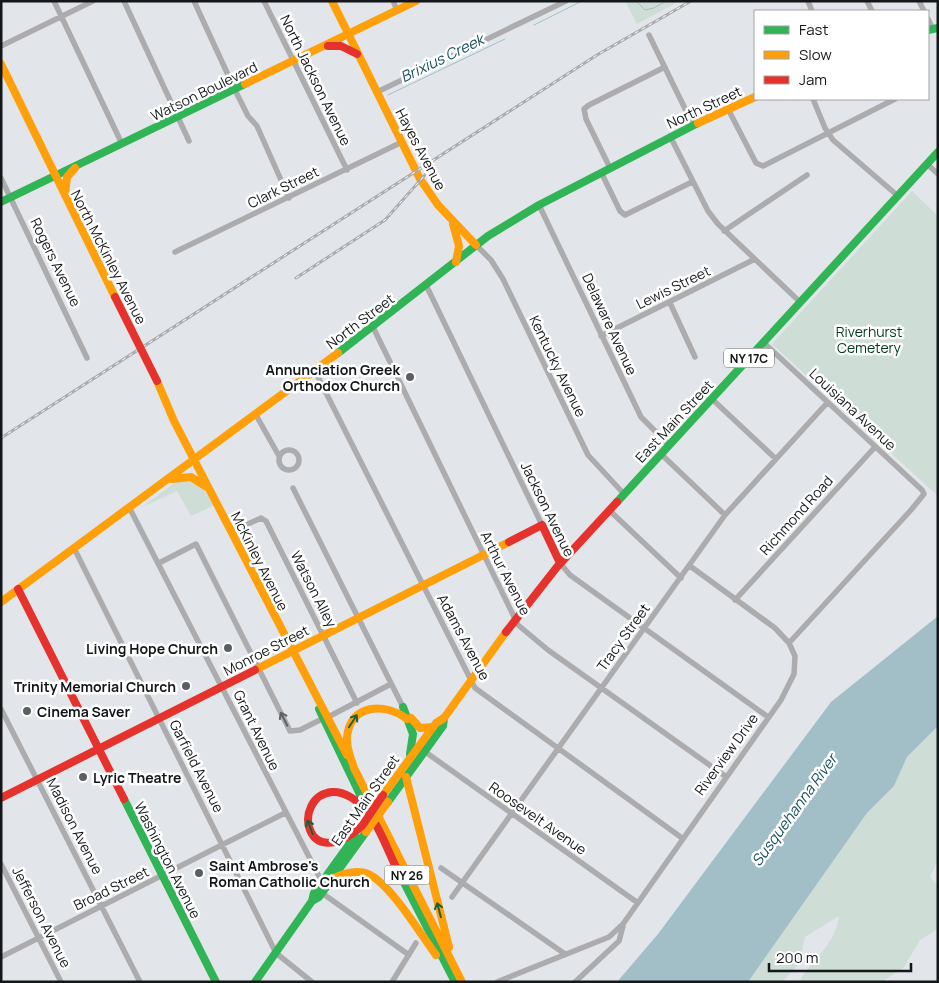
<svg xmlns="http://www.w3.org/2000/svg" width="939" height="983" viewBox="0 0 939 983" font-family="Manrope,sans-serif">
<style>
.green{fill:#ceddd5}
.water{fill:#a2bfc8}
.lines{fill:none;stroke-linecap:round;stroke-linejoin:round}
.stream{stroke:#a2bfc8;stroke-width:1}
.street{stroke:#acabad;stroke-width:5.5}
.fast{stroke:#30b455;stroke-width:8}
.slow{stroke:#ff9f0a;stroke-width:8}
.jam{stroke:#e5322d;stroke-width:8}
.rail-casing{stroke:#abaaae;stroke-width:3}
.rail{stroke:#fff;stroke-width:1;stroke-dasharray:4;stroke-linecap:butt}
.slow-bridge{stroke:#ff9f0a;stroke-width:8}
.jam-bridge{stroke:#e5322d;stroke-width:8}
.oneway{stroke:#606163}
.oneway2{stroke:#215e34}
.poi-dot{fill:#5c5f62;stroke:#fff;stroke-width:2}
.labels{text-anchor:middle;dominant-baseline:central;stroke-width:5;stroke-linejoin:round;paint-order:stroke}
.shield{fill:#fff;stroke:#5a5d5e;stroke-width:1}
.shield-label{font-size:12px;font-weight:bold;fill:#141719}
.street-label{font-size:14px;fill:#141719;stroke:#fff}
.park-label{font-size:14px;fill:#02391b;stroke:#fff}
.poi-label{font-size:14px;font-weight:bold;fill:#141719;stroke:#fff;text-anchor:end}
.water-label{font-size:15px;font-style:italic;fill:#19515e;stroke:#fff}
</style>
<rect width="100%" height="100%" fill="#e2e6ea"/>
<path class="green" d="M625 1H680L637 24Z
M912 191 938 216V496L772 344Z
M181 478 201 482 213 506 191 516 177 491 142 507Z
M938 726V860L930 877 938 886V929L920 940 904 967 882 982H799C813 957 835 946 839 916L805 937 799 964 782 982H748L867 813 894 786 907 757Z"/>
<path class="water" d="M938 616V726L907 757 894 786 867 813 748 982H617L658 934 831 702Z"/>
<g class="lines">
<path class="stream" d="M636 1 645 10 654 8 666 1
M534 25 582 1
M388 95 505 39"/>
<path class="street" d="M54 1 122 144
M124 1 189 141
M194 1 235 90 248 116 257 126 289 198
M264 1 347 170
M393 1 397 10
M808 1 812 11
M867 1 872 11
M919 1 924 11
M928 19 933 29
M649 35 693 125
M1 46 93 1
M377 92 566 1
M813 99 825 128 833 140 898 196
M728 109 756 163 763 166 895 99
M670 136 708 211 718 224 800 302
M927 164 938 174
M610 168 586 119 584 109 589 105 665 67
M601 172 620 211 625 215 692 182
M1 178 87 358
M539 205 641 417 669 445
M724 231 807 175
M476 245 491 260 503 279 588 455 624 494
M175 252 402 142
M427 287 542 525
M670 303 695 357
M373 327 518 625 548 650 725 776
M601 336 755 259
M763 342 922 490 924 494 911 510 789 643
M315 371 475 688 682 838
M712 399 776 459
M256 415 279 456
M279 460a10 10 0 1 1 20 0a10 10 0 1 1-20 0Z
M661 454 725 515
M293 488 403 707
M129 507 322 882
M609 510 681 578
M231 532 261 518 266 521 357 703
M74 548 276 953 312 982
M159 563 196 544 290 731 300 730 322 719
M560 563 570 575 768 717
M735 600 875 447
M1 709 140 982
M328 717 391 684
M424 751 638 903
M1 864 61 982
M441 868 565 954
M322 893 409 955
M452 897 725 515 827 403
M1 957 285 813
M392 982 416 943
M497 982 609 937 623 924 781 700 794 674 795 656 789 643 775 628 690 566
M575 982 619 941 623 926"/>
<path class="fast" d="M928 30 938 28
M1 202 245 84
M338 353 488 236 539 205 698 123
M617 502 938 152
M403 707 413 734 410 754
M319 709 367 809
M124 799 216 982
M388 802 443 726 444 718
M396 867 455 982
M312 901 314 893 355 836
M255 982 312 901 319 897 366 832"/>
<path class="slow" d="M332 1 420 179 438 205 476 245
M1 64 115 297
M245 84 416 1
M698 123 755 97
M65 195 67 177 75 168
M453 224 459 246 456 262
M157 381 174 421 347 755
M172 479 191 477 207 487
M1 602 338 353
M255 670 509 542
M411 718 420 728 433 727
M407 719C385 702 350 704 347 737 346 748 351 758 354 768L462 982
M406 777 449 947
M383 795 436 723 444 718 506 632
M333 878C343 874 357 869 368 874 390 883 421 935 436 955"/>
<path class="jam" d="M328 46H341L357 54
M509 542 542 525 560 563
M18 589 124 799
M506 632 557 567 617 502
M1 798 255 670
M362 826C304 877 291 796 332 792 347 791 359 802 368 812 380 828 387 849 396 867"/>
<defs>
<path id="rail" d="M296 278 385 220 432 167
M1 438 597 55 691 1"/>
</defs>
<use href="#rail" class="rail-casing"/>
<use href="#rail" class="rail"/>
<path class="slow-bridge" d="M366 832 388 802"/>
<path class="jam-bridge" d="M115 297 157 381
M362 826 383 795"/>
</g>
<defs><path id="oneway-shaft" d="M-6 0H5M1.5-3L5.5 0L1.5 3" fill="none" stroke-width="1.6" stroke-linecap="round" stroke-linejoin="round" transform="scale(1.25)"/></defs>
<use class="oneway" href="#oneway-shaft" transform="translate(284 719) rotate(-117)"/>
<g class="oneway2">
<use href="#oneway-shaft" transform="translate(353 721) rotate(-57)"/>
<use href="#oneway-shaft" transform="translate(310 827) rotate(-111)"/>
<use href="#oneway-shaft" transform="translate(439 910) rotate(-105)"/>
</g>
<g class="poi-dot">
<circle cx="410" cy="377" r="5"/>
<circle cx="228" cy="648" r="5"/>
<circle cx="186" cy="686" r="5"/>
<circle cx="27" cy="711" r="5"/>
<circle cx="83" cy="777" r="5"/>
<circle cx="199" cy="873" r="5"/>
</g>
<g class="labels">
<g class="shield">
<rect x="724" y="348.5" width="50" height="19" rx="4"/>
<rect x="384.5" y="865.5" width="45" height="19" rx="4"/>
</g>
<g class="shield-label">
<text x="749" y="358">NY 17C</text>
<text x="407" y="875">NY 26</text>
</g>
<g class="street-label">
<text transform="translate(316 80) rotate(64)">North Jackson Avenue</text>
<text transform="translate(204 91) rotate(-26)">Watson Boulevard</text>
<text transform="translate(704 107) rotate(-25)">North Street</text>
<text transform="translate(421 149) rotate(62)">Hayes Avenue</text>
<text transform="translate(283 187) rotate(-26)">Clark Street</text>
<text transform="translate(109 257) rotate(63)">North McKinley Avenue</text>
<text transform="translate(56 262) rotate(64)">Rogers Avenue</text>
<text transform="translate(673 287) rotate(-26)">Lewis Street</text>
<text transform="translate(360 321) rotate(-37)">North Street</text>
<text transform="translate(610 324) rotate(65)">Delaware Avenue</text>
<text transform="translate(558 366) rotate(64)">Kentucky Avenue</text>
<text transform="translate(853 409) rotate(43)">Louisiana Avenue</text>
<text transform="translate(674 421) rotate(-47)">East Main Street</text>
<text transform="translate(548 509) rotate(64)">Jackson Avenue</text>
<text transform="translate(796 515) rotate(-48)">Richmond Road</text>
<text transform="translate(260 561) rotate(63)">McKinley Avenue</text>
<text transform="translate(506 573) rotate(63)">Arthur Avenue</text>
<text transform="translate(314 589) rotate(63)">Watson Alley</text>
<text transform="translate(464 637) rotate(62)">Adams Avenue</text>
<text transform="translate(623 637) rotate(-54)">Tracy Street</text>
<text transform="translate(266 650) rotate(-27)">Monroe Street</text>
<text transform="translate(257 730) rotate(64)">Grant Avenue</text>
<text transform="translate(726 754) rotate(-54)">Riverview Drive</text>
<text transform="translate(197 766) rotate(63)">Garfield Avenue</text>
<text transform="translate(365 800) rotate(-55)">East Main Street</text>
<text transform="translate(538 818) rotate(35)">Roosevelt Avenue</text>
<text transform="translate(75 826) rotate(63)">Madison Avenue</text>
<text transform="translate(168 860) rotate(63)">Washington Avenue</text>
<text transform="translate(111 888) rotate(-26)">Broad Street</text>
<text transform="translate(42 917) rotate(63)">Jefferson Avenue</text>
</g>
<g class="park-label">
<text x="869" y="331">Riverhurst<tspan x="869" dy="16">Cemetery</tspan></text>
</g>
<g class="poi-label">
<text x="400" y="369">Annunciation Greek<tspan x="400" dy="16">Orthodox Church</tspan></text>
<text x="218" y="648">Living Hope Church</text>
<text x="176" y="686">Trinity Memorial Church</text>
<text x="37" y="711" text-anchor="start">Cinema Saver</text>
<text x="93" y="777" text-anchor="start">Lyric Theatre</text>
<text x="209" y="865" text-anchor="start">Saint Ambrose's<tspan x="209" dy="16">Roman Catholic Church</tspan></text>
</g>
<g class="water-label">
<text transform="translate(442 58) rotate(-26)">Brixius Creek</text>
<text transform="translate(794 810) rotate(-54)">Susquehanna River</text>
</g>
</g>
<rect width="939" height="983" fill="none" stroke="#141719" stroke-width="5"/>
<rect x="754" y="10" width="175" height="90" fill="#ffffff" stroke="#a1a2a3"/>
<rect x="764" y="26" width="25" height="8" fill="#30b455" stroke="#a1a2a3"/>
<text x="799" y="35" font-size="15" fill="#141719">Fast</text>
<rect x="764" y="51" width="25" height="8" fill="#ff9f0a" stroke="#a1a2a3"/>
<text x="799" y="60" font-size="15" fill="#141719">Slow</text>
<rect x="764" y="76" width="25" height="8" fill="#e5322d" stroke="#a1a2a3"/>
<text x="799" y="85" font-size="15" fill="#141719">Jam</text>
<path d="M769 963v8h142v-8" fill="none" stroke="#141719" stroke-width="2.5"/>
<text x="776" y="963" font-size="15" fill="#141719" stroke="#ffffff" stroke-width="4" paint-order="stroke">200 m</text>
</svg>
